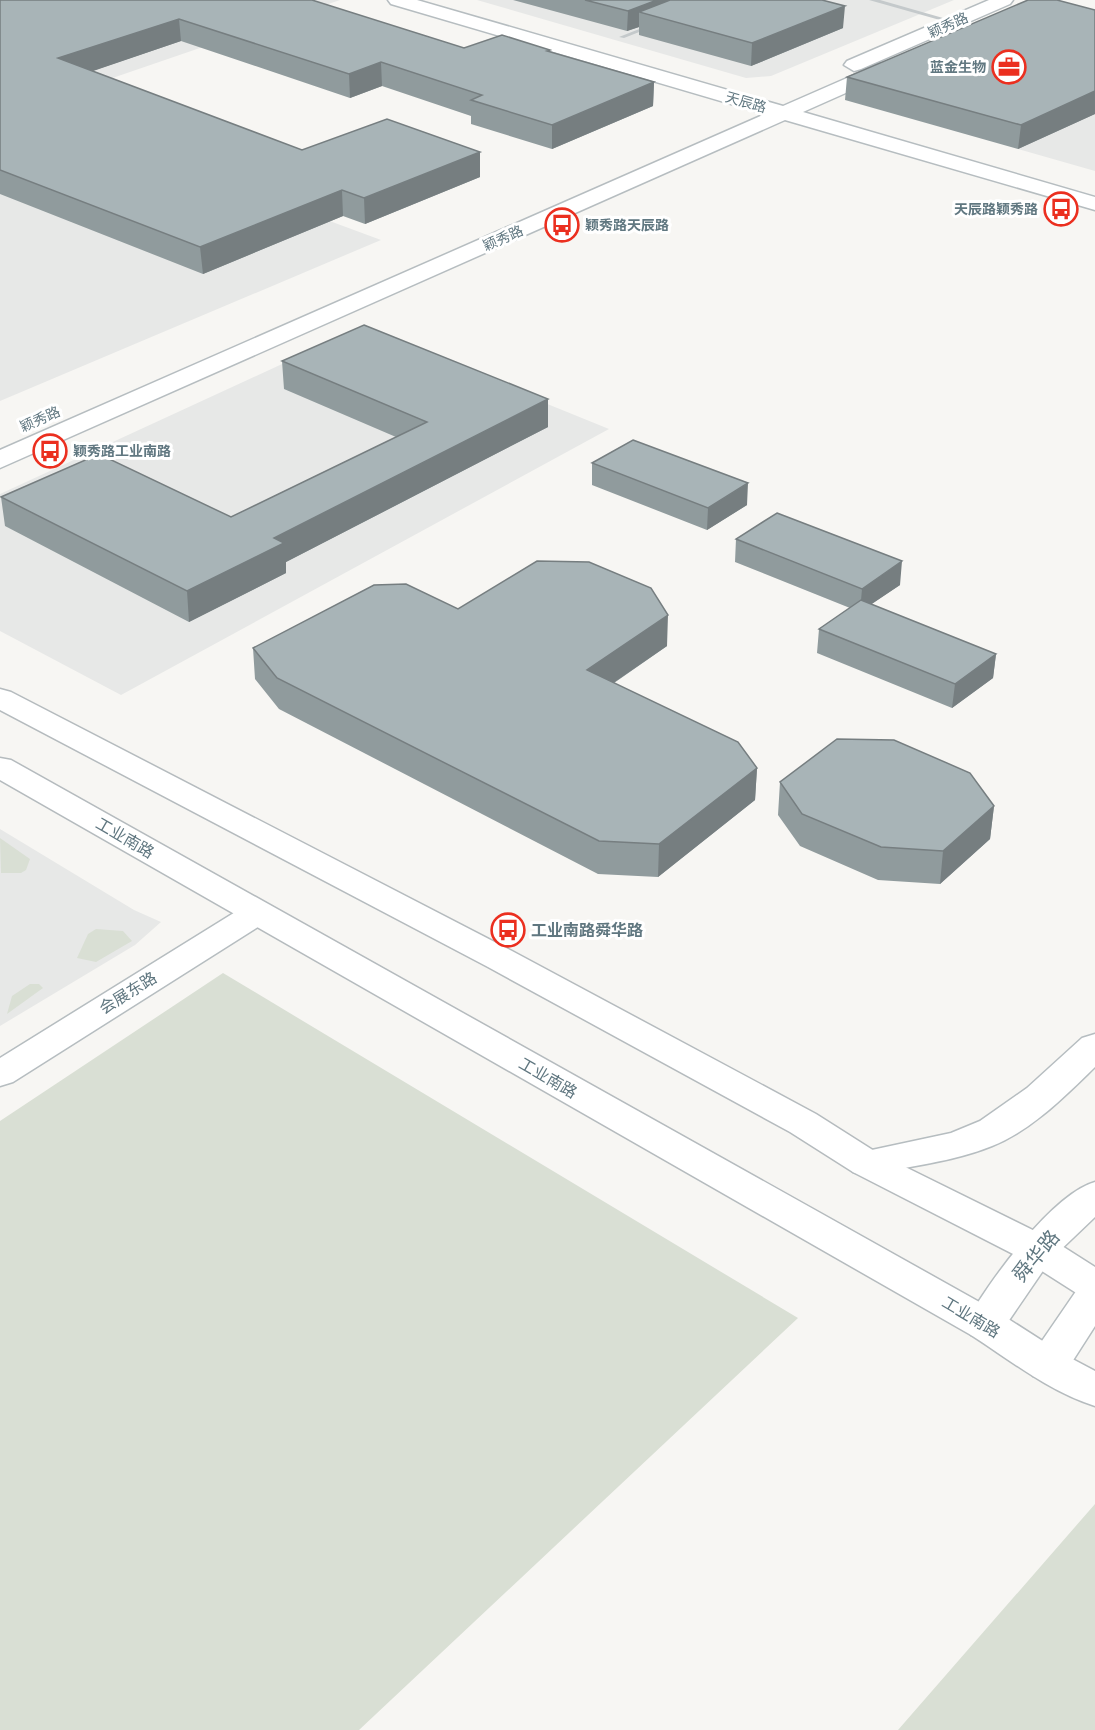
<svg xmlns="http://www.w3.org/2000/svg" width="1095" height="1730" viewBox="0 0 1095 1730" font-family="'DejaVu Sans','Noto Sans SC',sans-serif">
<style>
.built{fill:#e7e8e7}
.green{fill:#d9dfd4}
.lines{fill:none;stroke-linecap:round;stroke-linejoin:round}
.secondary-casing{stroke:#b6bdc0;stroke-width:3}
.primary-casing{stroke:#b5bbbe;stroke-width:3}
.lane{fill:#c4c9cb;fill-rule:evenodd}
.secondary{fill:#fff;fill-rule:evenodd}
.primary{fill:#fff;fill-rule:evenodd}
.wall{fill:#909b9d}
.shaded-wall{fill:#767e80}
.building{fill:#a8b4b7;stroke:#767e80;stroke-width:1.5}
.labels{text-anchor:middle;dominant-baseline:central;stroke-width:6;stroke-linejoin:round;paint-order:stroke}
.far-street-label{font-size:14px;fill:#607780;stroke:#fff}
.far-poi-label{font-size:14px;font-weight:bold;fill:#607780;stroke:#fff;text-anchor:end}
.street-label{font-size:16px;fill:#607780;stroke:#fff}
.poi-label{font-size:16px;font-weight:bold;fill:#607780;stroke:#fff;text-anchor:start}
.near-street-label{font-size:20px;fill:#607780;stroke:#fff}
</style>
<rect width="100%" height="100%" fill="#f7f6f3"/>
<path class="built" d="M19 0H340L25 108 381 240 0 401V6Z
M477 0H954L771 76 746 78Z
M1095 114V171L1018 149Z
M360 328 609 429 121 695 0 631V494Z
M0 829 134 910 161 922 135 945 0 1026Z"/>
<path class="green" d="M0 838 30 859 26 870 21 873H1Z
M96 929 123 931 132 941 96 962 77 958 88 934Z
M223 973 798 1318 359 1730H0V1121Z
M30 984H39L43 988 7 1014 12 996Z
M1095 1504V1730H898Z"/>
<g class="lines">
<defs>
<path id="secondary" d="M388 0H417L783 106 879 64H893L896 68 893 72 803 112 1095 197V210L785 120 0 468V450L765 114 391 4Z
M989 0H1013L1010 4 861 69 854 71 844 65 847 61Z
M257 903 269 906 274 913 269 920 13 1082 0 1086V1058L245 906Z
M1095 1034V1067C1065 1096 1032 1130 992 1146 953 1162 908 1166 866 1176L853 1172 847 1163 853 1154 951 1133 980 1121 1027 1088 1082 1038Z
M1095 1182V1217L1051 1259 999 1335 985 1339 971 1335 965 1324C987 1284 1052 1194 1095 1182Z
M1095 1279V1326L1063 1376 1048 1380 1033 1376 1027 1365 1033 1354 1081 1284Z"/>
<path id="primary" d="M0 689 11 692 512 951 816 1114 879 1154 1051 1239 1095 1267V1300L1081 1296 1023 1259 853 1172 790 1132 488 967 0 710Z
M0 758 11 760 999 1313 1063 1354 1095 1371V1406C1050 1392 1010 1360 971 1335L0 780Z"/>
</defs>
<use href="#secondary" class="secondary-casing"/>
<use href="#primary" class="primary-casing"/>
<path class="lane" d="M869 0H880L957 22 954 24Z
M652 24 657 25 624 38 619 37Z"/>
<use href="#secondary" class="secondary"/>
<use href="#primary" class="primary"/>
</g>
<path class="wall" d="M0 0 464 48 550 50V52L654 82 653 106 552 149 471 124V116L382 86 350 98 181 41 92 71 302 150 480 152V177L365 224 343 216 203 274 0 194Z
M513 0H822L843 28 751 66 639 35V27L627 31Z
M1095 10V114L1018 149 845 100 847 77Z
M282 361 548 427 286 562V573L189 622 5 526 1 497 231 517 396 437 284 389Z
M592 463 747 505 707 530 592 485Z
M736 539 900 585 871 604 996 654 993 678 952 708 817 653 819 629 850 608 735 562Z
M458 609 667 646 614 683 757 768 755 800 658 877 598 874 279 709 255 679 253 648Z
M780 782 994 806 990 839 940 884 878 880 800 846 778 815Z"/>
<path class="shaded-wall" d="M657 0H701L639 12V27L627 31 628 11Z
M845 6 843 28 751 66 752 43Z
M179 19 181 41 61 82 58 58Z
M381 62 382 86 350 98 349 74Z
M654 82 653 106 552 149V125Z
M1095 91V114L1018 149 1021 125Z
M480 152V177L365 224 364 198Z
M342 190 343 216 203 274 200 247Z
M548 399V427L286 562V573L189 622 187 591 274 538Z
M748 483 747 505 707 530 708 508Z
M902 561 900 585 860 612 862 589Z
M668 615 667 646 587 701V670Z
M996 654 993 678 952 708 955 684Z
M757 768 755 800 658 877 659 844Z
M994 806 990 839 940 884 943 851Z"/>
<path class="building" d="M0 0H312L464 48 502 35 550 50 547 51 654 82 552 125 471 100 482 95 381 62 349 74 179 19 58 58 302 150 387 119 480 152 364 198 342 190 200 247 0 170Z
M585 0H657L628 11Z
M670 0H822L845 6 752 43 639 12Z
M1028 0H1057L1095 10V91L1021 125 847 77Z
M364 325 548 399 274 538 284 543 187 591 1 497 99 454 231 517 427 422 282 361Z
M633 440 748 483 708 508 592 463Z
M777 513 902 561 862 589 736 539Z
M537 561 589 562 651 588 668 615 587 670 738 742 757 768 659 844 599 841 277 678 253 648 374 585 406 584 458 609Z
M861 600 996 654 955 684 819 629Z
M837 739 894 740 970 773 994 806 943 851 881 847 802 814 780 782Z"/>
<defs>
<symbol id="office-ring" viewBox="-11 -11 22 22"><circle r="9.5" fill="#fff" stroke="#eb2f1f" stroke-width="1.5"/><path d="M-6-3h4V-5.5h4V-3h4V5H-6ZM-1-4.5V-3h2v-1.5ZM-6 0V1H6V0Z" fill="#eb2f1f"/></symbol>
<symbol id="bus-ring" viewBox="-11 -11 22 22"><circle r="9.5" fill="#fff" stroke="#eb2f1f" stroke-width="1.5"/><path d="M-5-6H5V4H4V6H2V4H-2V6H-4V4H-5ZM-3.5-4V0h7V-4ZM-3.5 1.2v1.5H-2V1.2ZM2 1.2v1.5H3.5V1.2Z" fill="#eb2f1f"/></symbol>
</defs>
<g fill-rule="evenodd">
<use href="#office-ring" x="990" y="48" width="38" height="38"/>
<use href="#bus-ring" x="1042" y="190" width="38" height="38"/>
<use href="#bus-ring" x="543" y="206" width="38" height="38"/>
<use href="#bus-ring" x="31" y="432" width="38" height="38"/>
<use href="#bus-ring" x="489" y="911" width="38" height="38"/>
</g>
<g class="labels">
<g class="far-street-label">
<text transform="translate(948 25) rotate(-24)">颖秀路</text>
<text transform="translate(746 102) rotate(16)">天辰路</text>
<text transform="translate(503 238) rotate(-24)">颖秀路</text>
<text transform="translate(40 419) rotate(-24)">颖秀路</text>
</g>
<g class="far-poi-label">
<text x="986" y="67">蓝金生物</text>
<text x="1038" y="209">天辰路颖秀路</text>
<text x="585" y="225" text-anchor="start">颖秀路天辰路</text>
<text x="73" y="451" text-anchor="start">颖秀路工业南路</text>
</g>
<g class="street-label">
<text transform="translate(125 838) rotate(30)">工业南路</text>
<text transform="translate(128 993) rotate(-32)">会展东路</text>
<text transform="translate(548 1078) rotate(30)">工业南路</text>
<text transform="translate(971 1317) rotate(31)">工业南路</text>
</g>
<g class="poi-label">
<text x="531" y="930">工业南路舜华路</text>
</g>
<g class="near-street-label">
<text transform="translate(1036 1256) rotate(-50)">舜华路</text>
</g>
</g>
</svg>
